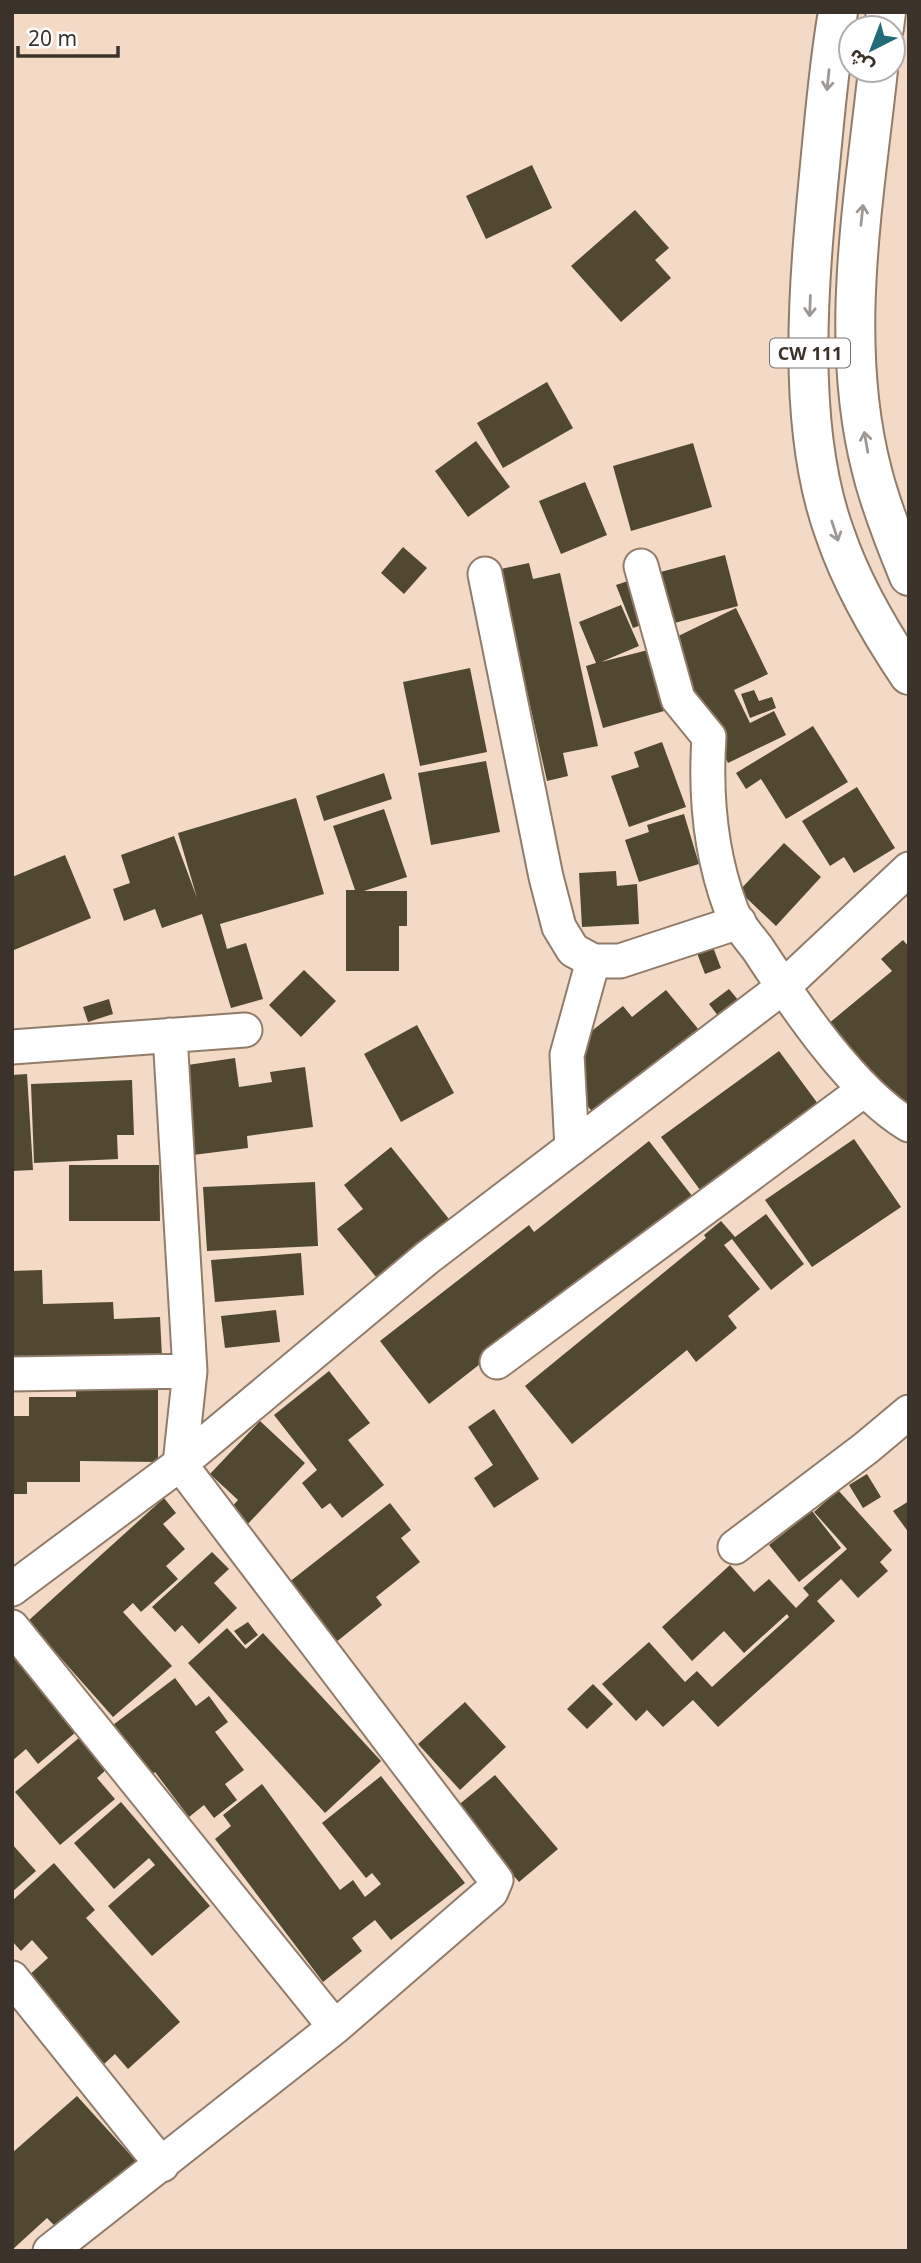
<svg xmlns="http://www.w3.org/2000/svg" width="921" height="2263" viewBox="0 0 921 2263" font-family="'Noto Sans','Noto Sans Arabic',sans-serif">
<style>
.building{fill:#504830}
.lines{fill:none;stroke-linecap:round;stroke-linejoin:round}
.minor-casing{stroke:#917b69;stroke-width:37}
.highway-casing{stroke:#917b69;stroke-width:42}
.minor{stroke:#fff;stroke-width:33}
.highway{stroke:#fff;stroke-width:38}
.oneway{stroke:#9d9894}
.labels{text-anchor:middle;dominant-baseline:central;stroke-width:7;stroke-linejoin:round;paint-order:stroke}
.shield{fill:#fff;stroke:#76706a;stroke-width:2}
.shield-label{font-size:18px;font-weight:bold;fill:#3b322a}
</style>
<rect width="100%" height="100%" fill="#f3dac6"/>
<path class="building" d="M532 165 552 208 486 239 466 196Z
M635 210 669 248 655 260 671 278 621 322 571 266Z
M547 382 573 428 503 468 477 423Z
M476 441 510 487 468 517 435 471Z
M693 443 712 507 631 531 613 466Z
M585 482 607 535 561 554 539 501Z
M403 547 427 568 404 594 381 573Z
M725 555 738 606 667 625 653 574Z
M529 563 533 579 560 573 598 746 563 753 568 776 547 781 528 696 524 698 496 570Z
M637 578 652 621 633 628 616 585Z
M621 605 639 646 601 662 648 650 664 711 603 728 586 666 596 663 579 622Z
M736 608 768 674 734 690 750 723 774 711 786 735 728 763 668 641Z
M470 668 487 752 420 766 403 682Z
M754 690 759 701 772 697 776 708 750 718 741 694Z
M813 726 848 782 786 819 761 779 746 789 736 773Z
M662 742 686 807 629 827 611 776 639 767 634 752Z
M486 761 500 832 431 845 418 773Z
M384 773 392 799 324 821 316 796Z
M857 787 895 848 854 873 844 857 830 866 802 821Z
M296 798 324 894 220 924 227 949 246 943 263 999 231 1008 202 914 162 928 155 909 124 921 113 889 130 883 121 855 174 836 197 898 178 833Z
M384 809 407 877 364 891H407V926H399V971H346V890H355L333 826Z
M684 814 699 864 639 882 625 840 649 832 647 825Z
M784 843 821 877 776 926 739 891Z
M65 855 91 918 14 950 12 877Z
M616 871 617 886 637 884 639 924 582 927 579 873Z
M903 940 909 947V1118L828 1024 892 971 881 959Z
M711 942 721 968 705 974 695 948Z
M304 970 336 1001 301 1037 269 1005Z
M729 989 739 1001 719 1017 709 1004Z
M666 990 704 1036 599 1120 567 1081 568 1050 623 1006 632 1017Z
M109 999 113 1014 88 1022 83 1007Z
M417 1025 454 1093 401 1122 364 1054Z
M779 1051 824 1112 706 1198 661 1137Z
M235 1058 239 1087 272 1082 270 1072 305 1067 313 1127 247 1136 248 1148 193 1155 181 1066Z
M27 1074 33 1170 12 1171V1075Z
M132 1080 134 1135H117L118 1159 34 1163 31 1084Z
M854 1139 901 1207 812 1267 765 1200Z
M649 1141 693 1197 429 1404 380 1341 529 1225 534 1232Z
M391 1147 457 1229 385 1288 337 1229 363 1209 344 1185Z
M69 1165H159L160 1221H69Z
M315 1182 318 1246 207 1251 203 1187Z
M766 1214 804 1264 771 1290 732 1239 724 1245 760 1289 728 1316 737 1328 696 1362 687 1350 572 1444 525 1386 706 1238 704 1235 721 1221 735 1237Z
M301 1253 304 1295 215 1302 211 1260Z
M42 1270 43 1304 113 1302 114 1319 160 1317 162 1358 12 1362V1271Z
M276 1310 280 1342 225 1348 221 1316Z
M329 1371 370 1423 348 1440 384 1485 342 1518 330 1503 322 1509 302 1483 317 1470 274 1415Z
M76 1388H158V1462L80 1461V1482H27V1494H12V1416H29V1397H76Z
M494 1409 539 1479 494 1508 474 1478 493 1465 468 1427Z
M260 1421 305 1463 245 1527 228 1511 238 1500 210 1474Z
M867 1474 881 1497 863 1508 849 1485Z
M838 1490 892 1550 880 1562 888 1571 858 1598 841 1579 817 1601 835 1621 718 1727 693 1700 663 1727 647 1710 636 1721 602 1684 649 1642 685 1682 697 1671 712 1687 789 1617 787 1614 744 1653 724 1631 692 1661 662 1627 730 1565 754 1592 769 1579 796 1608 809 1595 803 1588 847 1549 814 1512Z
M164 1498 176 1513 163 1524 185 1549 166 1566 178 1579 141 1612 133 1603 123 1612 172 1666 113 1717 28 1621Z
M909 1501V1533L893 1511Z
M390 1503 411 1530 401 1538 420 1562 376 1597 382 1605 335 1643 288 1583Z
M812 1511 841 1548 799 1582 769 1545Z
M212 1552 229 1569 214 1583 237 1608 199 1644 182 1625 175 1632 152 1607Z
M248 1622 258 1635 245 1645 234 1631Z
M227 1628 246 1649 263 1633 381 1761 325 1813 188 1663Z
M12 1644 82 1727 38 1764 26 1749 12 1761Z
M175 1678 196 1706 209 1696 228 1722 215 1732 244 1770 225 1784 237 1800 214 1818 204 1805 189 1817 155 1772 151 1776 113 1725Z
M593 1684 613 1704 587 1729 567 1709Z
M465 1702 506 1747 460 1790 418 1744Z
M80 1737 107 1769 97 1778 115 1799 60 1845 15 1792Z
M495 1775 558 1849 519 1882 456 1807Z
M381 1776 465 1883 391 1940 375 1920 352 1938 362 1951 323 1982 215 1839 231 1826 223 1815 262 1784 340 1890 353 1880 365 1897 381 1884 372 1873 366 1878 322 1823Z
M121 1802 210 1906 152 1956 108 1906 155 1865 149 1858 114 1889 74 1843Z
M12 1844 36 1871 12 1892Z
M54 1863 95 1910 86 1918 180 2022 128 2069 115 2054 104 2064 26 1978 48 1958 32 1940 21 1951 12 1941V1901Z
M77 2096 136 2161 59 2230 47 2218 12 2250V2153Z"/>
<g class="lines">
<defs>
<path id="minor" d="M641 566 678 699 709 737C705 796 710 853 731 909 736 923 749 937 758 949 794 1004 853 1092 909 1125
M485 574 546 877 559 927 573 950 593 961H620L739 922
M12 1047 245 1030
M572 1148 567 1055 593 961
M497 1362 864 1090
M12 1374 190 1371
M735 1547 866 1448 909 1412
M12 1589 180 1464 427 1258 783 987 909 869
M12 1627 335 2027
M12 1978 162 2165
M50 2251 335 2027 491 1892 496 1880 180 1464 190 1371 170 1035"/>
<path id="highway" d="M838 12C829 63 825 114 820 165 809 279 795 425 835 534 852 584 880 632 909 675
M884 28 886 12
M878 70C864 201 838 341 872 471 881 507 895 542 909 576"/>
</defs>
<use href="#minor" class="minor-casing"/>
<use href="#highway" class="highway-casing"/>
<use href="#minor" class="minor"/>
<use href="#highway" class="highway"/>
</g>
<defs><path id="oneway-shaft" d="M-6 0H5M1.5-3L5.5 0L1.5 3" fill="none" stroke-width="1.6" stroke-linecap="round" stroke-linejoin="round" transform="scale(1.75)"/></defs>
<g class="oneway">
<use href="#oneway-shaft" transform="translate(828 80) rotate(96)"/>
<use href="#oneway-shaft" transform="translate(862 215) rotate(-84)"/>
<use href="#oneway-shaft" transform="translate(810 306) rotate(92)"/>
<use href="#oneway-shaft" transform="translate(866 442) rotate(-100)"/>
<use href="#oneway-shaft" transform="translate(835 531) rotate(72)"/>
</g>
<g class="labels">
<rect class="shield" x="770" y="338.5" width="80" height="29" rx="5"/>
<g class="shield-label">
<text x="810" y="353">CW 111</text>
</g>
</g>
<rect width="921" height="2263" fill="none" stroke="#3b322a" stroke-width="28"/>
<g transform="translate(872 49) rotate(222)"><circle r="33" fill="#ffffff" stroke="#b1adaa" stroke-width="2"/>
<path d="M0-5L12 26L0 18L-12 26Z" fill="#236b78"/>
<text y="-10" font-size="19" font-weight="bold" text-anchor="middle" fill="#3b322a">ش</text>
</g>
<path d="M18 46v10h100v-10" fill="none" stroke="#3b322a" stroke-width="3.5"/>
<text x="28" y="46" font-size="21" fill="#3b322a" stroke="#ffffff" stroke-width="5" paint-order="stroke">20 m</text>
</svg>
